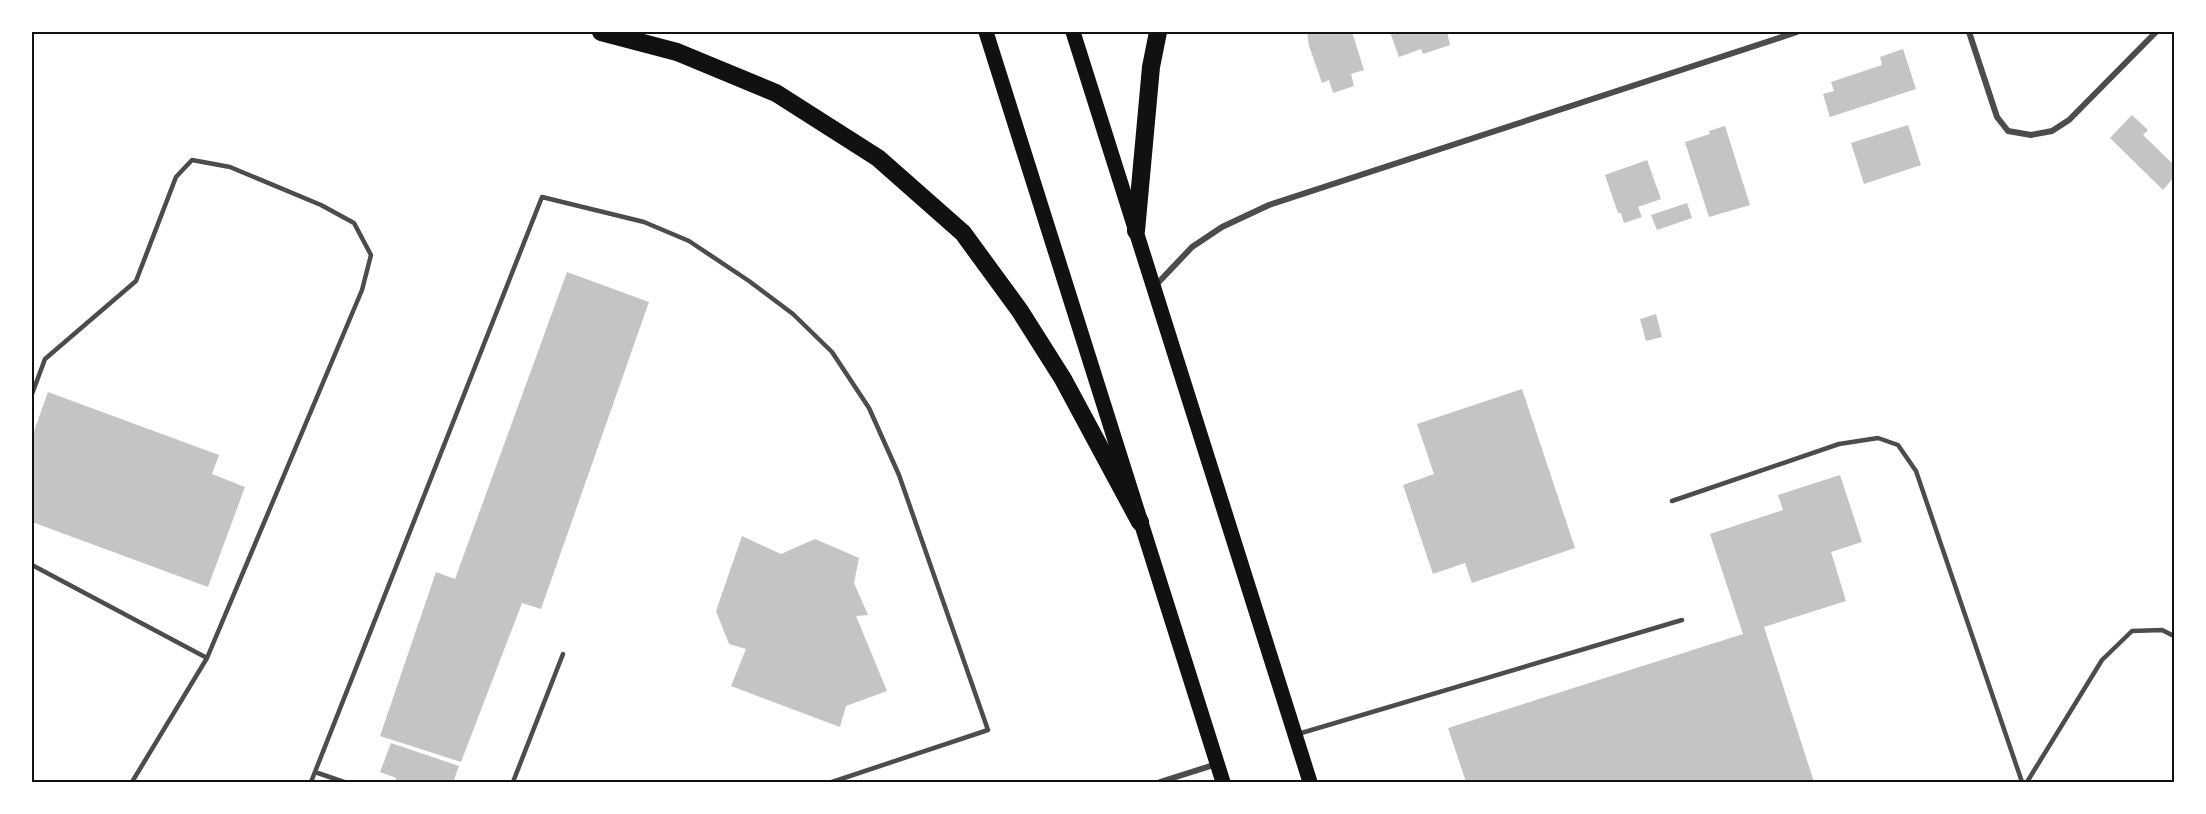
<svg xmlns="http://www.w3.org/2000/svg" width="2206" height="814" viewBox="0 0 2206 814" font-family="Arial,sans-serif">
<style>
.building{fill:#c4c4c4}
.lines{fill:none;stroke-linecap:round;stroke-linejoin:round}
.service{stroke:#4c4c4c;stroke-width:4.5}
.minor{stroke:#4c4c4c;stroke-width:6}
.primary{stroke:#111;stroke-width:15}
.motorway{stroke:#111;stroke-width:18}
.neatline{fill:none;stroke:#111;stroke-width:2}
</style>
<rect width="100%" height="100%" fill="#fff"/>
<path class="building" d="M1307 32H1352L1364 70 1351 74 1354 86 1333 93 1329 80 1322 83 1309 46Z
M1390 32H1447L1450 45 1423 54 1421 49 1399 57Z
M1903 49 1916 89 1830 117 1823 94 1834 91 1831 82 1882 65 1880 57Z
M2132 115 2148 130 2143 135 2174 165V177L2163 190 2110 138Z
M1908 125 1921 165 1864 184 1851 143Z
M1725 126 1750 205 1709 217 1685 142 1710 134 1709 131Z
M1647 160 1661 199 1638 207 1642 217 1624 223 1621 213H1618L1605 175Z
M1687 203 1692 218 1657 230 1651 215Z
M567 272 649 302 541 609 522 603 461 762 380 736 436 572 455 579Z
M1656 314 1662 337 1646 341 1640 319Z
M1522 389 1575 548 1472 583 1465 563 1433 574 1403 485 1434 474 1417 424Z
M48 392 219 455 212 474 245 487 208 587 32 522V437Z
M1840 475 1862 542 1831 552 1846 601 1764 627 1814 782H1466L1448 728 1743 634 1710 534 1783 510 1778 495Z
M742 536 781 554 815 539 859 558 854 583 868 615 856 616 887 691 846 706 840 727 731 686 746 649 729 644 716 611Z
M391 743 459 766 454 780 456 782H395L396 778 380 772Z"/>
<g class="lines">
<path class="service" d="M32 394 45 359 136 281 176 177 192 160 230 167 321 205 354 223 371 255 362 290 207 658 132 782
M1672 501 1839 444 1878 438 1898 445 1916 471 2022 782
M32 565 207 658
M1298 734 1682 620
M315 772 344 782
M311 782 542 197 644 222 689 241 749 281 793 314 832 352 869 408 899 475 988 730 832 782
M513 782 563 654
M2027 782 2102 660 2132 631 2162 630 2174 636"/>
<path class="minor" d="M1969 32 1997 117 2008 131 2031 135 2052 131 2069 120 2156 32
M1156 285 1192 247 1222 227 1269 205 1797 32
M1160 782 1217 764"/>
<path class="primary" d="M986 32 1223 782
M1073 32 1310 782"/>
<path class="motorway" d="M601 32 677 52 776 93 878 158 963 233 1020 311 1063 379 1140 522
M1136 231 1151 67 1158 32"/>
</g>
<rect width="2206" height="814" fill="none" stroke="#ffffff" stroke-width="66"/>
<rect x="33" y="33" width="2140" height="748" class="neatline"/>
</svg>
